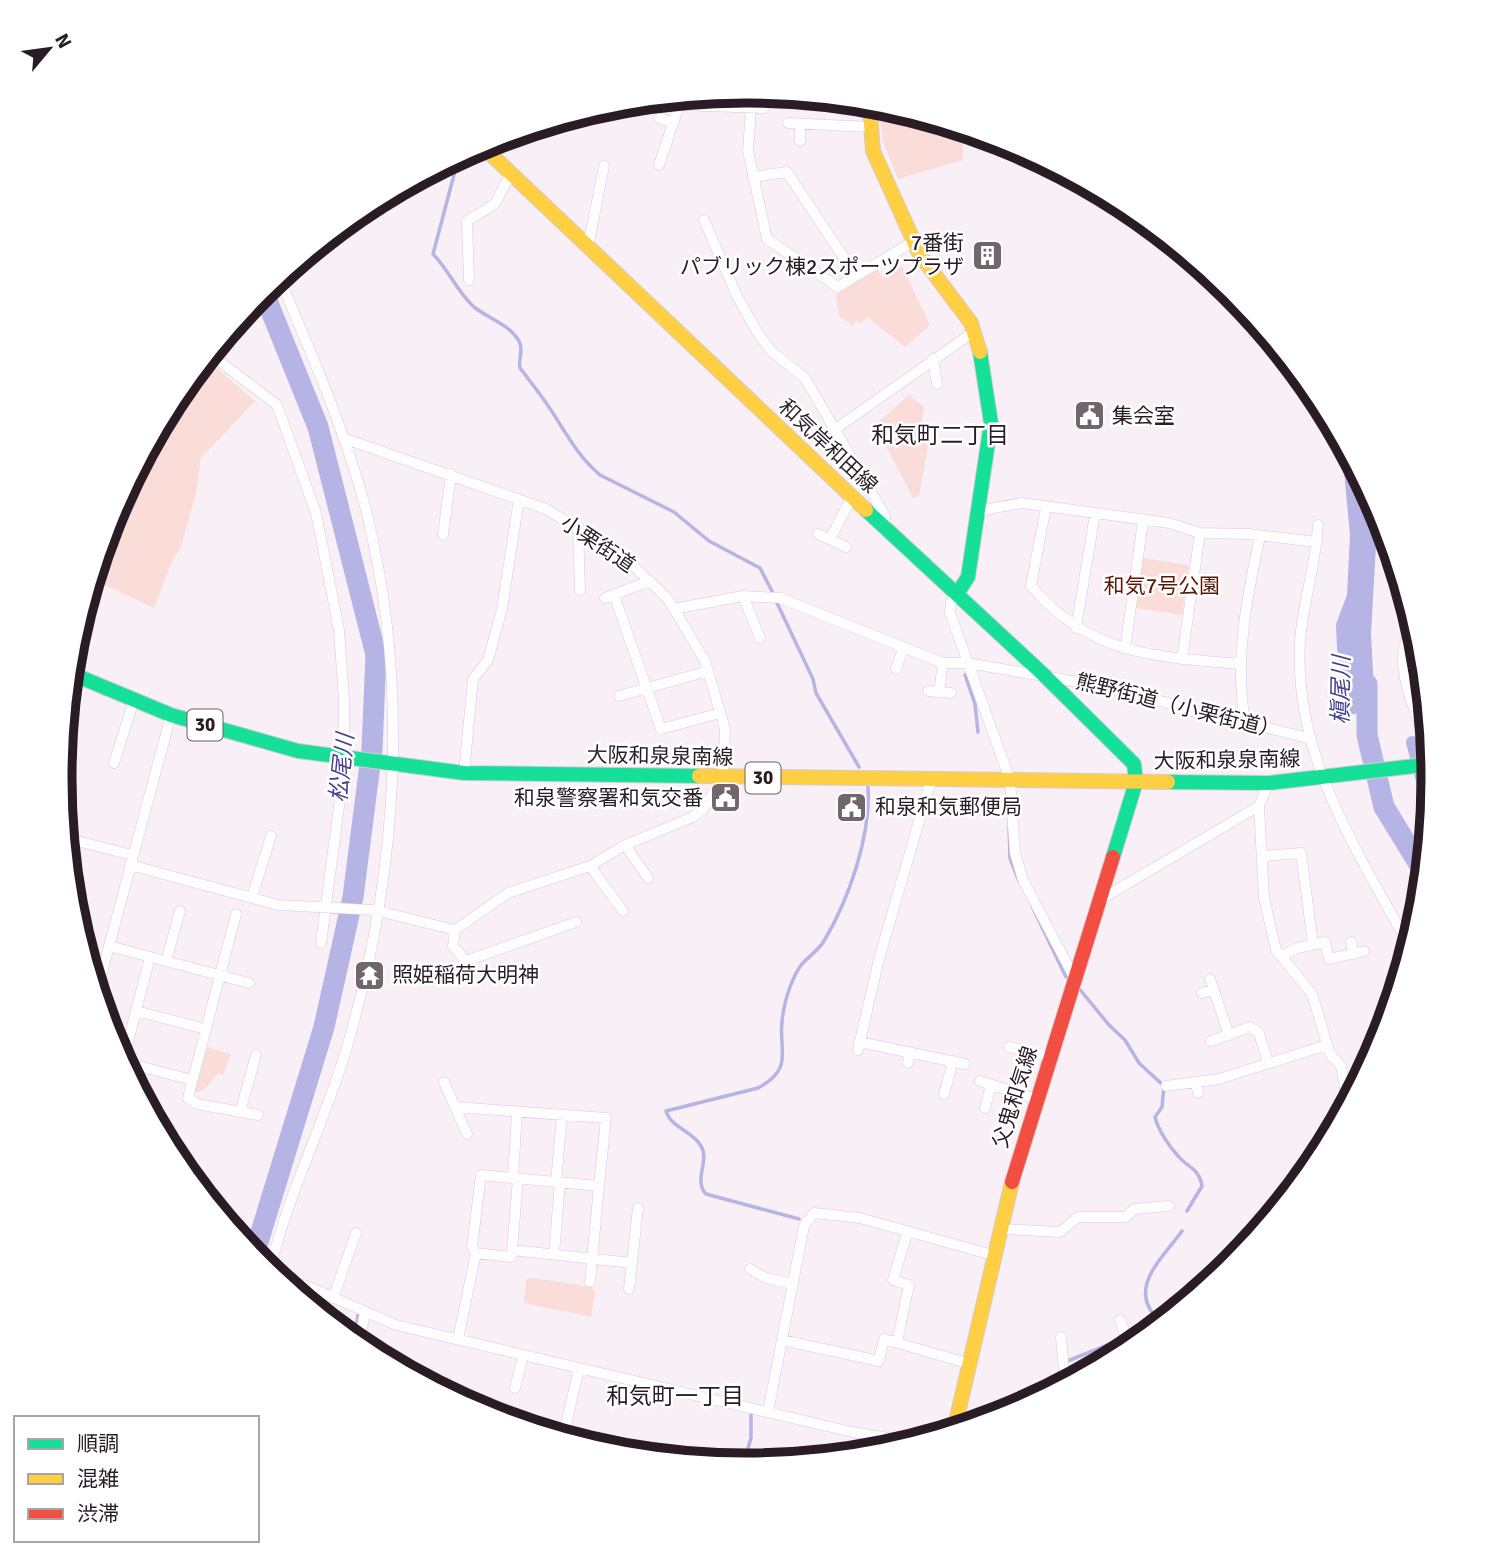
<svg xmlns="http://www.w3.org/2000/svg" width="1493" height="1556" viewBox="0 0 1493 1556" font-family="Signika,'Noto Sans JP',sans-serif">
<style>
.green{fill:#fadcd8}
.water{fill:#b5b4e4}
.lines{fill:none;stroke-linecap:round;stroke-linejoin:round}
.stream{stroke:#b5b4e4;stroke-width:3.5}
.canal{stroke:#b5b4e4;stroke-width:12}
.river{stroke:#b5b4e4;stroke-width:21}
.street-casing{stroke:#d5ccd3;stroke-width:11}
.fast-casing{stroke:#d5ccd3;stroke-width:16}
.slow-casing{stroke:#d5ccd3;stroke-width:16}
.jam-casing{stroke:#d5ccd3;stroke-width:16}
.street{stroke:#fefdfe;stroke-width:10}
.fast{stroke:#16e098;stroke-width:14}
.slow{stroke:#ffcf43;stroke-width:14}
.jam{stroke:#f24e42;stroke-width:14}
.rail{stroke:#cecbcd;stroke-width:3.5;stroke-dasharray:9 9;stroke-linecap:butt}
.labels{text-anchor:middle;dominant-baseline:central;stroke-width:5;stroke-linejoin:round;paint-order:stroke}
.shield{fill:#fff;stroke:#696066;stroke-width:2}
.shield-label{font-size:19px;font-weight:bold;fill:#291c25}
.poi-label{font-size:21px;fill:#291c25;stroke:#fff;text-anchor:start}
.street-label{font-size:21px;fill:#291c25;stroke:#fff}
.park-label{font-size:21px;fill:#5a1708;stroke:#fff}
.neighbourhood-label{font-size:23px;fill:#291c25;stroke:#fff}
.water-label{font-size:23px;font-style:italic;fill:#474392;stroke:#fff}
.rim{fill:none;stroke:#291c25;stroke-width:9}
</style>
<rect width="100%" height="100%" fill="#f8f0f6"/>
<path class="green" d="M880 119 945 124 963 129V160L898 179 883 142Z
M902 266 930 325 905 347 867 317 861 323 856 320 853 326 839 316 836 295 877 269 883 278Z
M206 359 255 401 201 458 196 493 180 550 173 559 154 608 92 579 112 515 176 396Z
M909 395 924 407 921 427 928 447 919 496 913 498 875 425Z
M1143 558 1189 565 1182 615 1135 608Z
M206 1047 231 1054 223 1075 218 1073 205 1089 194 1093Z
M534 1278 591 1287 595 1291 591 1317 524 1303 526 1279Z"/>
<path class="water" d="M1341 440 1378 510 1371 634 1375 710 1349 715 1337 649 1336 624 1347 595 1350 535Z"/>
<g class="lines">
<path class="stream" d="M459 156 433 254C449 270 457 292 474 307 488 318 510 325 519 341 524 351 518 358 520 368 532 384 546 401 556 418 570 440 580 458 600 475L674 512 709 541 760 568 773 593
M777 603 813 679 816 693 859 767
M965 675 975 704 978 732
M1009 827 1010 858 1019 881
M1032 906 1066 977
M1077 986 1109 1025 1125 1040 1139 1063 1164 1086 1162 1107 1155 1117C1158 1130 1169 1146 1178 1156 1188 1168 1199 1168 1202 1186L1187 1211
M799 1219 706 1194C693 1181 710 1160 701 1146 693 1131 671 1128 666 1111L758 1088C797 1067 776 1048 783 1014 785 999 793 975 802 964 810 955 818 951 824 941 849 899 871 836 868 787
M1161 1322C1124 1290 1162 1259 1182 1231
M354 1341 358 1315
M1065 1362 1123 1339
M743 1465 751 1438V1412"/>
<path class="canal" d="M1417 635 1410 663 1418 700
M1412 742 1430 812
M1423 870 1425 869"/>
<path class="river" d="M1367 684V735L1384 807 1424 872
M254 1255 324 1027 353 897 372 749 376 655 318 427 263 291"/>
<defs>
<path id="street" d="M751 108 748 151 767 239 838 287 914 241
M659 118 673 123
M788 123 871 127
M800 141V124
M659 165 679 105 764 108
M753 177 787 172 856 276
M704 220 737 296 759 335 772 352 805 378 885 516 886 529
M588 247 604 166
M469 280 467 221 495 204 511 173
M210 354 277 405 316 513 339 630 344 700V769L321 943
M933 359 937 384
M834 430 975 331
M1046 507 1031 586C1089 655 1156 657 1241 664
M977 511 1022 503 1169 523 1200 533 1249 534 1317 542
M1318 525C1316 564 1303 602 1300 641 1293 755 1357 851 1410 947
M578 528 580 590
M818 534 846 547
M443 535 451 474
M830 539 852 497
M957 594 951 602 950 613 1010 780 1015 853 1023 880 1073 975
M614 595 661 729 720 713
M743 596 760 638
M605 598 650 581
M674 609 743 596 780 598 943 663H967L1090 684 1168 703 1218 720 1245 722 1311 739
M1414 625C1385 662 1421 718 1431 757
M1076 628 1095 514
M1125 649 1143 521
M1182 659 1200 533
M896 669 903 649
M928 691 951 693
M939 692 943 663
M619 696 708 671
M1245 722C1234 659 1247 597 1260 536
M1425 733 1427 708
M114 763 134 700
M464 773 473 679 488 660 502 609 519 499
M1269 783 1259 806 1264 898 1276 950 1312 994 1330 1054 1341 1066 1348 1103
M65 838 132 855
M625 845 648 878
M1263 856 1301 853 1313 944
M130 865 278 905 374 910 455 930 508 893 590 866 625 845 693 817 703 809 723 778 725 729 705 661 674 609 667 598 624 557 546 509 343 438
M590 866 623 911
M252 897 271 836
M1098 901 1259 806
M236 914 188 1098 197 1104 258 1115
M455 930 453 946 466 961 576 922
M1351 942 1354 954
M109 946 249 983
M1282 956 1297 948 1325 942 1329 959 1364 951
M166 961 180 911
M1210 979 1229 1035
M97 991 171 715
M1202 993 1214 989
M136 1011 206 1029
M1211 1041 1250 1027 1259 1033 1268 1063
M859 1042 965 1064
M1009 1047 1049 1056
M858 1050 879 959 931 780
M123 1061 150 957
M123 1062 192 1080
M908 1063 909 1052
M980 1081 1036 1099
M444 1082 467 1134
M1196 1082 1198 1093
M1166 1086 1219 1079 1327 1045
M1345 1086 1357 1085
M944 1094 953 1061
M455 1107 606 1118 599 1186
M985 1108 991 1086
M240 1112 256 1055
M513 1178 517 1112
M556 1182 562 1115
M1001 1229 1060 1232 1078 1217H1126L1134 1209 1169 1206
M512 1250 518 1179
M476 1253 511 1257 512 1250 632 1263
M554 1254 560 1182
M750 1269 766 1278 793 1284
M270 1271C287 1195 325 1122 347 1047 398 873 410 686 366 510 345 430 311 353 279 277
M280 1279 307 1286 396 1325 852 1432 913 1442
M629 1289 638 1208
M333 1298 356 1233
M1120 1320 1130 1348
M458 1339 476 1253 472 1247 481 1175 599 1186 590 1282
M782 1340 879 1361 884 1339 970 1364
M897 1342 909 1285 893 1280 907 1233
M359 1344 365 1312
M1082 1374H1083
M427 1383 467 1393 476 1409
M1061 1385 1064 1372 1061 1337
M515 1388 523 1355
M768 1412 804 1226 814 1213 860 1218 996 1256
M539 1429 563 1435
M563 1437 579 1369"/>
<path id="fast" d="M866 510 1045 676 1134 764 1136 782 1113 857
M957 594 968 577 991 423 980 352
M70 673 171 715 298 751 464 773 699 776
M1168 782 1269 783 1432 764"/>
<path id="slow" d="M870 111 873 151 920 255 971 323 980 352
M481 145 866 510
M699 776 1168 782
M954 1430 1012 1182"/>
<path id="jam" d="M1012 1182 1113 857"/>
</defs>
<use href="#street" class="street-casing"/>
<use href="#fast" class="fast-casing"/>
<use href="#slow" class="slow-casing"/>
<use href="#jam" class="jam-casing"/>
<use href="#street" class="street"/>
<use href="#fast" class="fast"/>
<use href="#slow" class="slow"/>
<use href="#jam" class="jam"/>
<path class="rail" d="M736 92 769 93"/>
</g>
<defs>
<symbol id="building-square" viewBox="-11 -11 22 22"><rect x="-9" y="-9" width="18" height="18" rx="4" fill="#71666e" stroke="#fff"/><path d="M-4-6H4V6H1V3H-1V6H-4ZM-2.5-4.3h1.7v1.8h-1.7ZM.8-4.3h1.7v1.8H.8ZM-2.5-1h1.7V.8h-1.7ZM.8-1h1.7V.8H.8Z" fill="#fff"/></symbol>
<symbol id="civic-square" viewBox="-11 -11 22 22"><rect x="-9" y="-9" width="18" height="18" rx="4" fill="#71666e" stroke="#fff"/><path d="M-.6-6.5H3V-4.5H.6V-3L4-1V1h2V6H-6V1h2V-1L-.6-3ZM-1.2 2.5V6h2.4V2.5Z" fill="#fff"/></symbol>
<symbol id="temple-square" viewBox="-11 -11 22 22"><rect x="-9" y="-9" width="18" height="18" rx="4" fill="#71666e" stroke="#fff"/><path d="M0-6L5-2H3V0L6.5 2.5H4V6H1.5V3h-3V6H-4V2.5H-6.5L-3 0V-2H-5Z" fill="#fff"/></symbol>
</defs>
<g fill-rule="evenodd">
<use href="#building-square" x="970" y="238" width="35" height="35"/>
<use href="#civic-square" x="1072" y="398" width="35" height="35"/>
<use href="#civic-square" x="708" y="780" width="35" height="35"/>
<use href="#civic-square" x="834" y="790" width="35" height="35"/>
<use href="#temple-square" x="352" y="958" width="35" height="35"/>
</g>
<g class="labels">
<g class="shield">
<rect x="187.5" y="709.5" width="35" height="31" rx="5"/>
<rect x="745.5" y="762.5" width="35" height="31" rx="5"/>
</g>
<g class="shield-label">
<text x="205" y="725">30</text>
<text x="763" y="778">30</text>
</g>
<g class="poi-label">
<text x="964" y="243" text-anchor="end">7番街<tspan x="964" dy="24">パブリック棟2スポーツプラザ</tspan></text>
<text x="1112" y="416">集会室</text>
<text x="703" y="798" text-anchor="end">和泉警察署和気交番</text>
<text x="875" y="807">和泉和気郵便局</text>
<text x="392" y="975">照姫稲荷大明神</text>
</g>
<g class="street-label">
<text transform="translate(828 446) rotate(43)">和気岸和田線</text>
<text transform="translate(598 544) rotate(34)">小栗街道</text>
<text transform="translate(1178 706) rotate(14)">熊野街道（小栗街道）</text>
<text transform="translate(660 756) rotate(1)">大阪和泉泉南線</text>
<text transform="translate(1227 760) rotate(-1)">大阪和泉泉南線</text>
<text transform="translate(1015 1097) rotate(-73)">父鬼和気線</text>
</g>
<g class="park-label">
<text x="1162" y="586">和気7号公園</text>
</g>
<g class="neighbourhood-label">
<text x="940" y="435">和気町二丁目</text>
<text x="675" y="1396">和気町一丁目</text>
</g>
<g class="water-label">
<text transform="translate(1341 690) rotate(-89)">槇尾川</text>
<text transform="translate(342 768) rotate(-84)">松尾川</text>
</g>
</g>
<path d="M0 0H1493V1556H0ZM746 103H747A674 674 0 0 1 1421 777V779A674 674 0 0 1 747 1453H746A674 674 0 0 1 72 779V777A674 674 0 0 1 746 103Z" fill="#fff" fill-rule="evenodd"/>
<path class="rim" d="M746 103H747A674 674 0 0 1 1421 777V779A674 674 0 0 1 747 1453H746A674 674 0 0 1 72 779V777A674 674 0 0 1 746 103Z"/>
<rect x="14" y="1416" width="245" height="126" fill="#ffffff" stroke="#a9a4a8" stroke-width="2"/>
<rect x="28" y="1439" width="35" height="10" fill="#16e098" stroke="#a9a4a8" stroke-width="2"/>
<text x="77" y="1451" font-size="21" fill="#291c25">順調</text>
<rect x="28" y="1474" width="35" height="10" fill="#ffcf43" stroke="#a9a4a8" stroke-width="2"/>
<text x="77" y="1486" font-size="21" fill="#291c25">混雑</text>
<rect x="28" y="1509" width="35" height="10" fill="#f24e42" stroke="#a9a4a8" stroke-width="2"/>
<text x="77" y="1521" font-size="21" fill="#291c25">渋滞</text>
<g transform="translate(49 49) rotate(61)" stroke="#ffffff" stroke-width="5" paint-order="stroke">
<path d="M0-5L12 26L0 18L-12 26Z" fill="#291c25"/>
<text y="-10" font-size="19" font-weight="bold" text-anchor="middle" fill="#291c25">N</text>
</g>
</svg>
